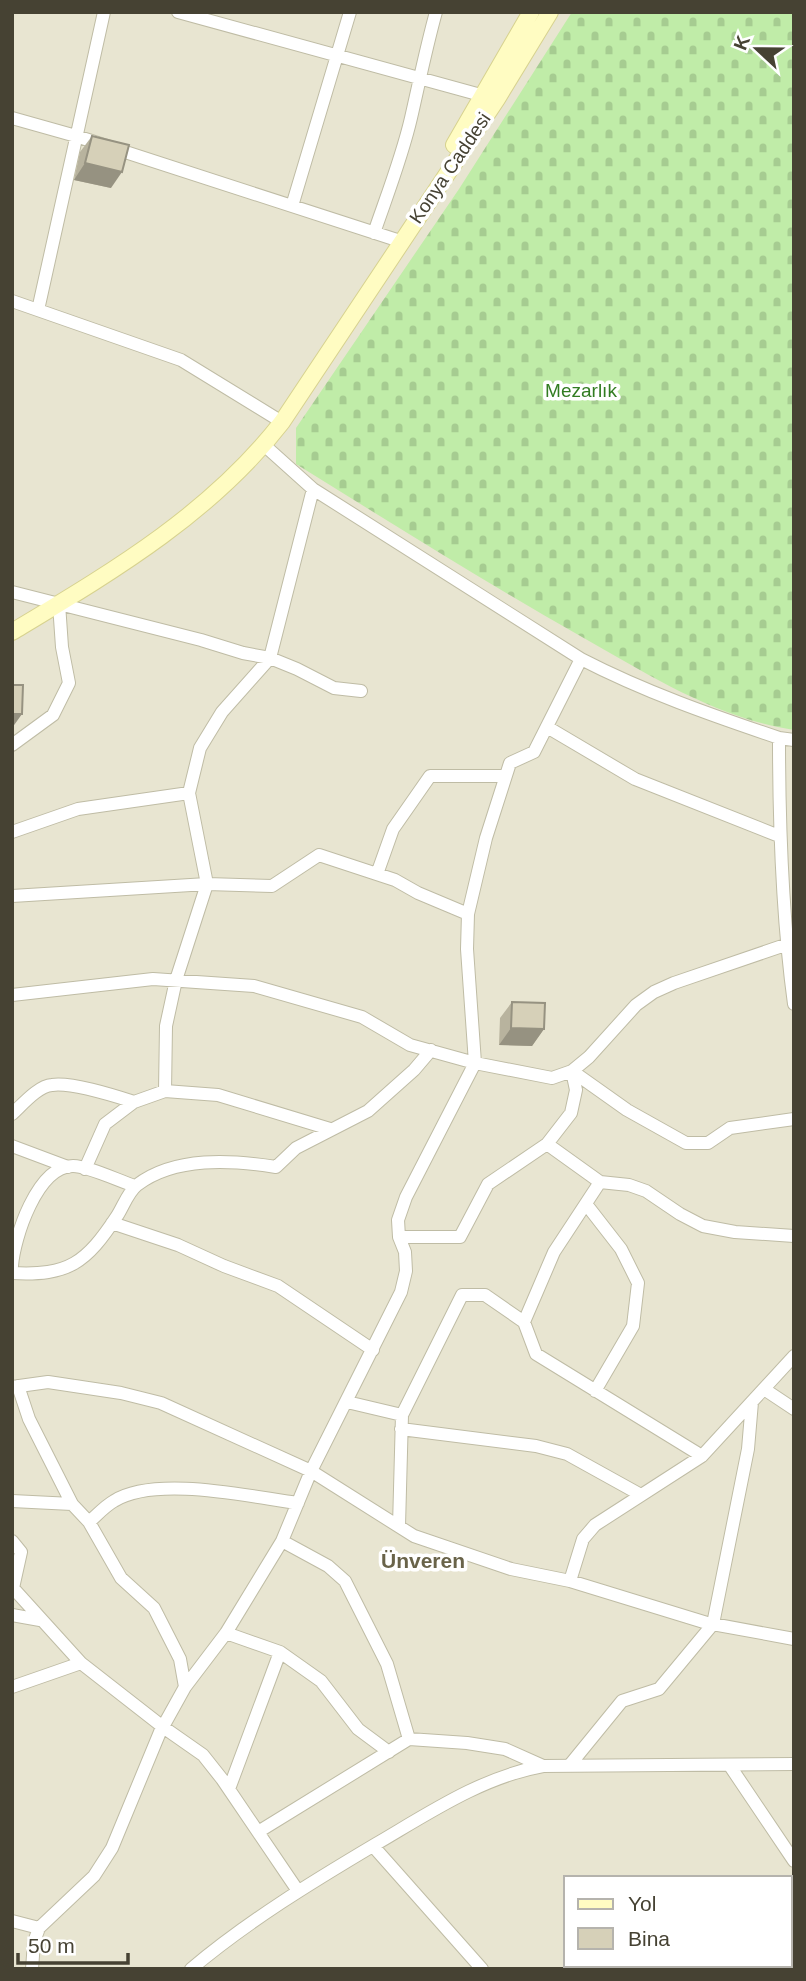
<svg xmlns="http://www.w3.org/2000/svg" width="806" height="1981" viewBox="0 0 806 1981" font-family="Arial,sans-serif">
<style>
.residential{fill:#e8e5d1;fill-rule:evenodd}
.cemetery{fill:url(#cemetery-stones)}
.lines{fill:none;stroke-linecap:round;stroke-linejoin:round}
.street-casing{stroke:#bfbca5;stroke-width:14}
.secondary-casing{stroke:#d7d28f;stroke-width:18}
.street{stroke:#fff;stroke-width:12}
.secondary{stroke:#fffcc2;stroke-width:16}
.wall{fill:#b8b39e}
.shaded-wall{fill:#969281}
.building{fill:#d6d0b8;stroke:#969281;stroke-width:2}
.labels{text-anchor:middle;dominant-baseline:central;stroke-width:7;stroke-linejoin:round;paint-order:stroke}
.street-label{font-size:19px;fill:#464233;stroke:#fff}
.park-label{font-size:19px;fill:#327c22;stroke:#fff}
.neighbourhood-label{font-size:21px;font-weight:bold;fill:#696349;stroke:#fff}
</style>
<defs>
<pattern id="cemetery-stones" width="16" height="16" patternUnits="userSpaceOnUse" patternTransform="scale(1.75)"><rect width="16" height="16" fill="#c0eca8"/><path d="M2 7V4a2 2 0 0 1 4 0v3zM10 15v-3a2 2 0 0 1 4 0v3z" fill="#a6cc91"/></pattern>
</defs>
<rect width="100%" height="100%" fill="#f3f2e3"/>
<path class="residential" d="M12 12H794V1969H12ZM566 1878H790V1965H566Z"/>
<path class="cemetery" d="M572 12H794V730C716 718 649 675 582 637 485 582 391 523 296 464V428L459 189Z"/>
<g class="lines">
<defs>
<path id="street" d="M178 12 488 97
M12 118 76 136 400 241
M292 206 350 12
M374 233C387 195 402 157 411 118 419 83 426 48 436 12
M12 301 181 360 282 422
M38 310 104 12
M264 445 313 489 581 659C645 692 711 715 779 738L794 740
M12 592 201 640 243 653 270 658 297 669 334 688 361 691
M547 727 635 779 779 836
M779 738C779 827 782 916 794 1004
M12 745 53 715 69 683 62 647 59 604
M12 832 78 809 189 793
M377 874 393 829 430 776H505
M12 896 207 884 272 886 319 855 395 880 418 893 468 914
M12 995 153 979 254 986 362 1017 410 1045 475 1063 552 1078 572 1071 589 1057 636 1005 654 992 674 983 794 942
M572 1071 627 1110 686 1143H708L730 1128 794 1119
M165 1091 166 1026 176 980 207 884 189 793 200 748 222 712 270 658 313 489
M12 1114C23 1104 38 1086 52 1085 72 1082 115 1096 134 1102
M547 1144 600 1182 629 1185 646 1191 680 1214 703 1226 735 1232 794 1236
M12 1146 68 1167
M85 1169 105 1124 134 1102 165 1091 218 1095 330 1129
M586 1204 621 1249 638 1283 633 1326 595 1391
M112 1223 178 1245 224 1266 278 1286 373 1350
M399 1237H460L488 1184 547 1144 571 1113 576 1090 572 1071
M12 1266C14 1238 37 1166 73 1166 88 1166 119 1181 135 1186
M12 1273C69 1276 86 1263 117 1216 123 1207 128 1192 137 1185 175 1156 232 1160 276 1167L296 1148 368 1111 414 1070 431 1050
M524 1322 554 1252 600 1182
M18 1386 29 1419 72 1504 89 1522 121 1578 154 1608 180 1659 185 1687
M12 1387 48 1382 121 1393 161 1403 311 1471 414 1536 511 1569 570 1581 707 1623 794 1639
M764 1389 794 1409
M347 1402 402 1415
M401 1429 536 1446 567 1454 641 1495
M12 1501 72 1504
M89 1522C97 1515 105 1506 114 1501 156 1475 251 1497 298 1503
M399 1526 402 1415 462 1295H485L524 1322 536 1354 702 1456
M12 1541 21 1552 13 1588 81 1663 163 1727 203 1755 222 1779 298 1891
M282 1541 328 1566 345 1581 387 1664 409 1739
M570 1581 583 1539 595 1525 702 1456 794 1356
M12 1615 40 1620
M226 1633 280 1652 321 1681 358 1729 389 1752
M12 1687 81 1663
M569 1766 622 1701 659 1689 713 1624 748 1449 752 1402
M730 1766 794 1861
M229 1789 280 1652
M258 1832 409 1739 467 1743 505 1749 543 1766
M373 1846 482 1969
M790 1919H794
M12 1921 39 1928
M32 1969 34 1942 39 1928 94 1876 112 1848 160 1732 185 1687 226 1633 282 1541 311 1471 401 1292 406 1271 405 1252 399 1237 398 1220 406 1197 475 1063 467 949 468 914 486 838 510 763 534 752 581 659
M191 1969C248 1921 312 1882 376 1844 429 1813 482 1777 543 1766L794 1764
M650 1969 658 1965"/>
<path id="secondary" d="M454 145 531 12
M12 632C110 573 211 514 282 422L497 99 550 12"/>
</defs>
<use href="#street" class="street-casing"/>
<use href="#secondary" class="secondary-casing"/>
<use href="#street" class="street"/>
<use href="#secondary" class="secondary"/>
</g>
<path class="wall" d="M92 136 111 188 74 180 80 152Z
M512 1002 544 1029 532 1046 499 1045 500 1018Z"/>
<path class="shaded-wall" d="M85 163 122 172 111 188 74 180Z
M12 714H22L12 728Z
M511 1028 544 1029 532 1046 499 1045Z"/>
<path class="building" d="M92 136 129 145 122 172 85 163Z
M12 685H23L22 714H12Z
M512 1002 545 1003 544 1029 511 1028Z"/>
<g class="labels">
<g class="street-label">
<text transform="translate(450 168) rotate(-56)">Konya Caddesi</text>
</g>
<g class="park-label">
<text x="581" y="390">Mezarlık</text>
</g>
<g class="neighbourhood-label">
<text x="423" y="1560">Ünveren</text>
</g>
</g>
<rect width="806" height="1981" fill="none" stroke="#464233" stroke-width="28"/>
<rect x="564" y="1876" width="228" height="91" fill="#ffffff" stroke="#b5b3ad" stroke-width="2"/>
<rect x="578" y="1899" width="35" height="10" fill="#fffcc2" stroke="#b5b3ad" stroke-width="2"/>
<text x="628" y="1911" font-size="21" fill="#464233">Yol</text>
<rect x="578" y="1928" width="35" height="21" fill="#d6d0b8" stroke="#b5b3ad" stroke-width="2"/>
<text x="628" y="1946" font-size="21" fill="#464233">Bina</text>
<g transform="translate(757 49) rotate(292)" stroke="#ffffff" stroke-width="5" paint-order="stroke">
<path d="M0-5L12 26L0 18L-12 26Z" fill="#464233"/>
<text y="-10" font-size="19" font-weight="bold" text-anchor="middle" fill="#464233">K</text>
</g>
<path d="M18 1953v10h110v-10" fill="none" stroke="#464233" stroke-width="3.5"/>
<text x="28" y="1953" font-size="21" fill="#464233" stroke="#ffffff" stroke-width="5" paint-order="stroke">50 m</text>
</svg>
